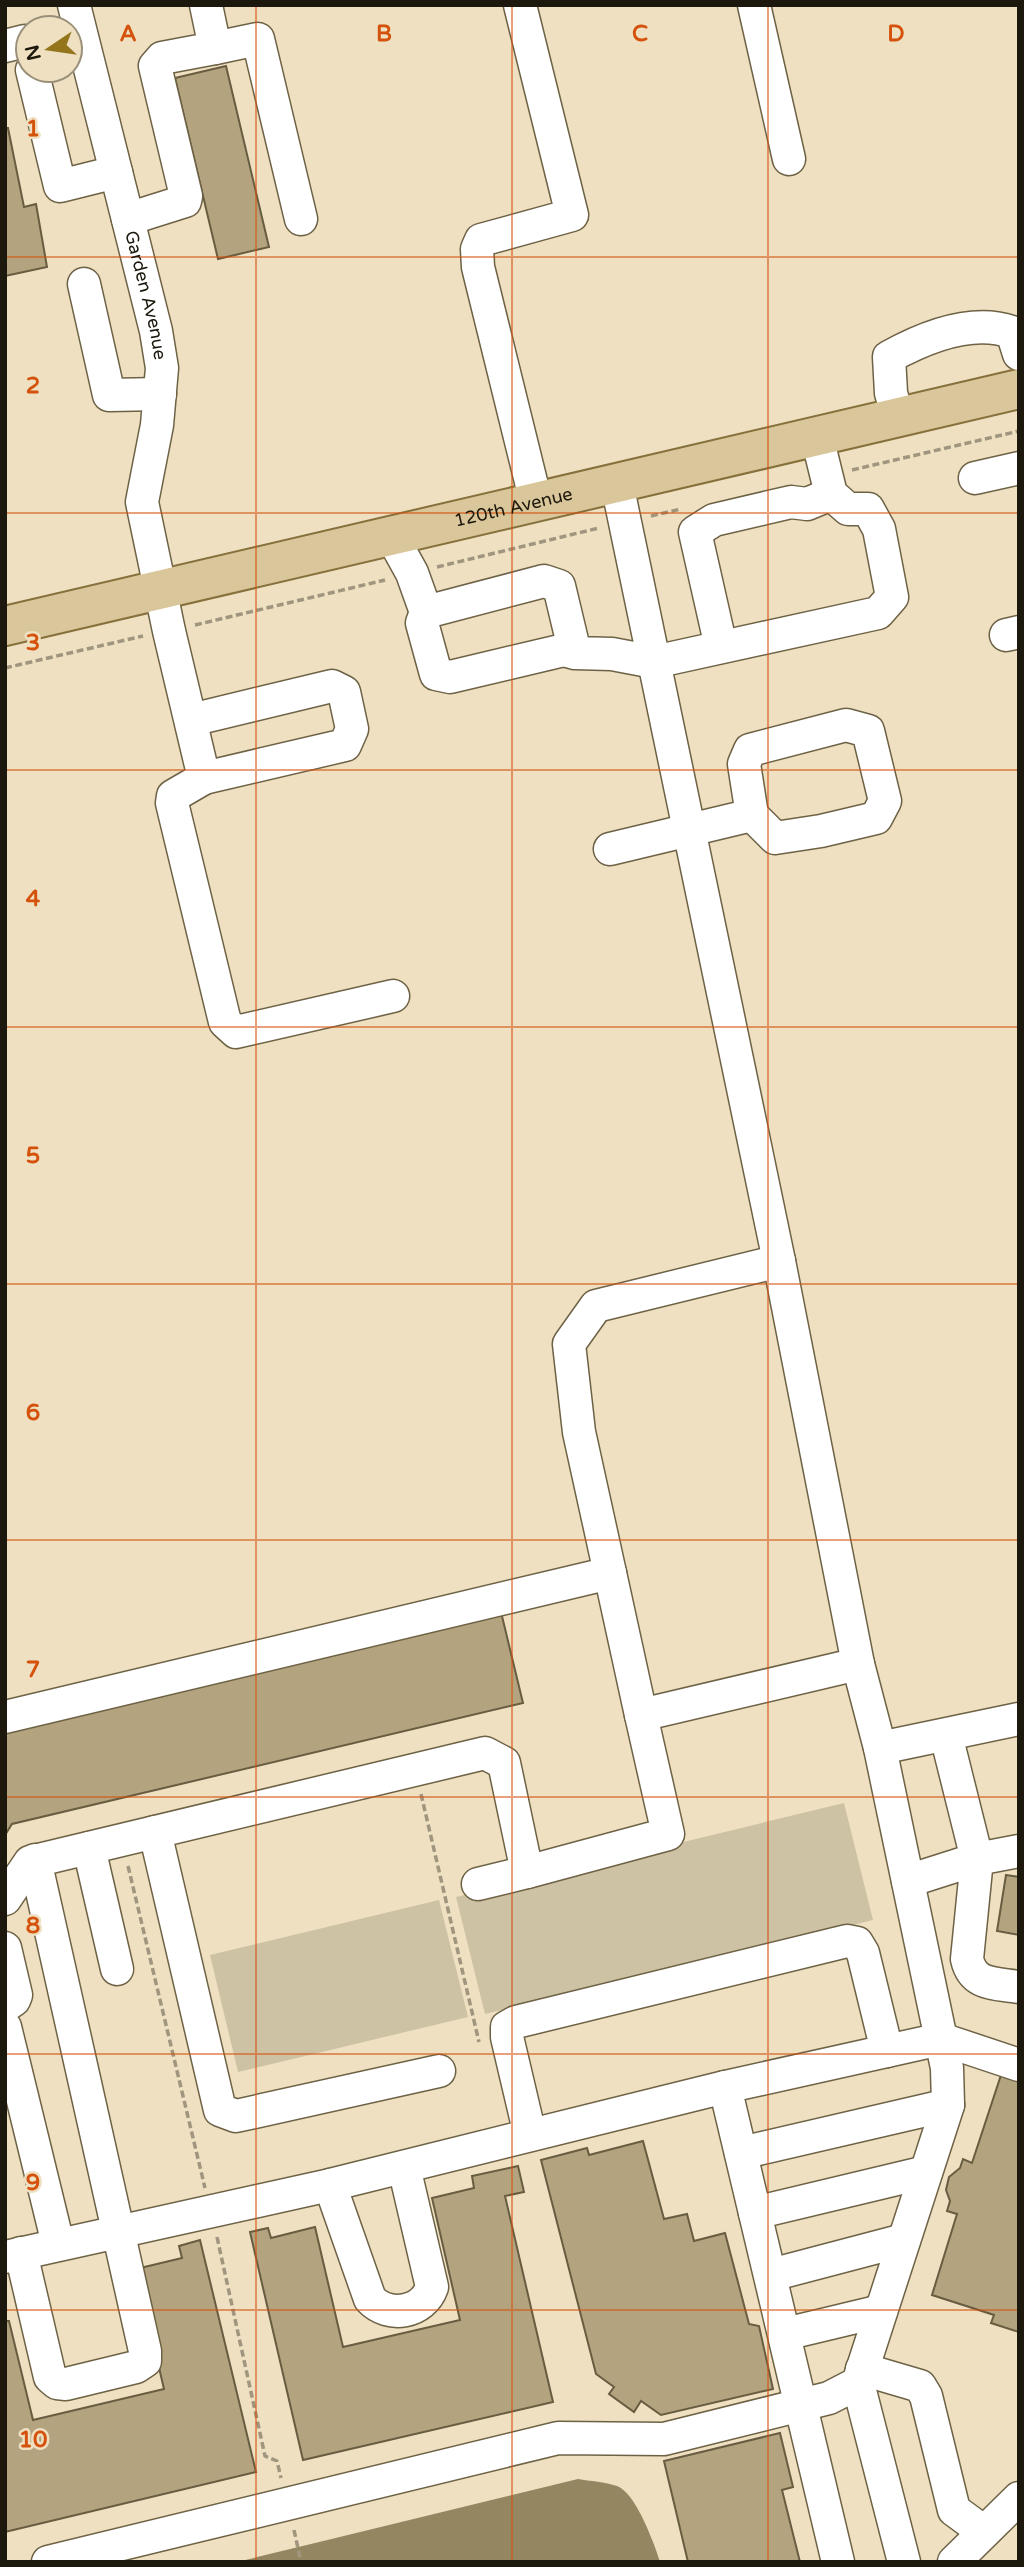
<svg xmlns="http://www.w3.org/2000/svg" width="1024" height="2567" viewBox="0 0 1024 2567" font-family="'Varela Round',sans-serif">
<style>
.green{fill:#cec2a5}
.water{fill:#958662}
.building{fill:#b3a47f;stroke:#685c41;stroke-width:2}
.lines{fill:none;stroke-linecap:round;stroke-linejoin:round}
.minor-casing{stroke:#6e6246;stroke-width:35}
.major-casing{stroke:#86703c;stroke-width:42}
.path{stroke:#a0957e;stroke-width:3.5;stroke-dasharray:7 3.5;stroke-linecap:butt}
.minor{stroke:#fff;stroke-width:32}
.major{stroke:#d9c69a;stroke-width:38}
.grid{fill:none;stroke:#d4520c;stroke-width:2;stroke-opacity:0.55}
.labels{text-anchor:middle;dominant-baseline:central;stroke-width:5;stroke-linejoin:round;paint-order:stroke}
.street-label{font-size:18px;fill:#1d180d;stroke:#eee0c1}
.grid-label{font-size:23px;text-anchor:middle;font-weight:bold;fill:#d4520c;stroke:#eee0c1;stroke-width:5;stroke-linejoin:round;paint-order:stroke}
</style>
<rect width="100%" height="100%" fill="#eee0c1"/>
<path class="green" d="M844 1803 873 1920 485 2014 456 1897Z
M439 1900 468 2017 238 2072 210 1955Z"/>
<path class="water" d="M578 2479C590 2481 605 2482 617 2486 636 2493 654 2543 660 2562H237Z"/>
<path class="building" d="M226 66 269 247 218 259 175 78Z
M5 128H8L24 207 36 204 47 267 5 276Z
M501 1612 523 1703 12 1824 5 1835V1729Z
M1006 1875 1019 1877V1935L997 1931Z
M1002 2072 1019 2077V2332L991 2323 994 2315 932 2295 957 2214 947 2211 950 2201 946 2190 949 2177 960 2168 963 2159 972 2163Z
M643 2141 664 2219 687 2214 694 2241 725 2233 749 2324 759 2326 773 2389 661 2415 641 2401 634 2412 609 2394 614 2387 596 2374 541 2160 587 2148 589 2155Z
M518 2166 524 2192 505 2196 553 2402 303 2460 250 2232 268 2228 271 2238 315 2227 343 2347 460 2320 432 2198 474 2188 472 2176Z
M200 2240 256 2472 5 2532V2321H9L33 2420 164 2389 136 2269 182 2258 179 2246Z
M780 2433 793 2487 782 2490 800 2562H688L664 2461Z"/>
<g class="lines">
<defs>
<g id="minor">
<path id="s1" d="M74 5 156 331 162 368 157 425 142 502 169 631 204 778 173 796 172 803 225 1022 236 1032 393 996"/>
<path d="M520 5 572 215 481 240 477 249 478 267 536 502"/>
<path d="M754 5 789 159"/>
<path d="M5 46 25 41"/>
<path d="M215 48 258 39 301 219"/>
<path d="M32 70 60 186 116 172"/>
<path d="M128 219 185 201 186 196 155 66 162 58 215 48 206 5"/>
<path d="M84 284 109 395 160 394"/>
<path d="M898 418 891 393 889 357C925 337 972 318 1012 332L1019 354"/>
<path d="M975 478 1019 468"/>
<path d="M391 535 412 573 426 612"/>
<path d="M1006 635 1019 632"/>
<path d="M721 647 695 532 714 520 791 502 807 504 831 494"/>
<path d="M575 653 564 650 450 677 436 674 422 623 426 612 544 581 559 586 575 653 612 654 654 662 878 613 892 597 879 529 868 509H848L831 494 817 437"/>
<path d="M191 720 332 686 344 692 352 729 345 745 204 778"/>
<path d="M610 849 752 815 775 838 821 831 876 818 885 801 868 731 846 725 750 750 744 764 752 815"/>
<path d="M610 1573 641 1715"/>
<path d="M5 1717 610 1573 579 1432 569 1344 596 1306 779 1261"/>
<path d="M946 1735 977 1859 967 1959C973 1986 995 1983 1019 1987"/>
<path d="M880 1748 1019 1719"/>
<path d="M155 1832 220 2110 236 2116 439 2071"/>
<path d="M89 1848 117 1969"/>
<path d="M908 1881 977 1859 1019 1851"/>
<path d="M478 1884 527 1872"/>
<path d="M5 1899 30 1862 485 1753 504 1763 527 1872 668 1834 641 1715 858 1664"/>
<path d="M5 1948 16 1995 14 2000 5 2006"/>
<path d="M5 2027 58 2244"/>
<path d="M725 2087 838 2562"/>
<path d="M530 2135 507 2037V2027L516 2022 847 1941 857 1943 863 1953 887 2051"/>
<path d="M741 2153 948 2105"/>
<path d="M330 2185 370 2299C389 2319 423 2313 432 2287L404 2167"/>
<path d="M755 2213 926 2172"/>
<path d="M21 2253 50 2377 57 2383 66 2384 136 2367 145 2361V2351L35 1860"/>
<path d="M5 2257 330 2185 725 2087 941 2039 1019 2065"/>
<path d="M771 2275 904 2240"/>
<path d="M785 2334 881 2311"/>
<path d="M862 2369 920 2386 926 2396 954 2510 984 2532"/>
<path d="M858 2383 904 2562"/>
<path d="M48 2562 558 2438 664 2439 829 2398 858 2383 948 2105 947 2068 880 1748 858 1664 779 1261 617 484"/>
<path d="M954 2562 1019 2498"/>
</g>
<g id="major">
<path id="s2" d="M5 626 1019 389"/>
</g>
</defs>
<use href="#minor" class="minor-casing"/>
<use href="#major" class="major-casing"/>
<path class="path" d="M852 470 1019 431
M651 516 681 509
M437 567 599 528
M195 625 385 580
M5 668 143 636
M421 1794 479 2042
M128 1866 205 2188
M217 2237 265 2456 277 2461 281 2478
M294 2530 301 2562"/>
<use href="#minor" class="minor"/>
<use href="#major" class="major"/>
</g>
<path class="grid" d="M256 5V2562M512 5V2562M768 5V2562M5 257H1019M5 513H1019M5 770H1019M5 1027H1019M5 1284H1019M5 1540H1019M5 1797H1019M5 2054H1019M5 2310H1019"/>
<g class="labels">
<g class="street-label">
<text stroke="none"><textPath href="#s1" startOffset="299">Garden Avenue</textPath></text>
<text stroke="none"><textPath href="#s2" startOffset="522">120th Avenue</textPath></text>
</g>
</g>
<g class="grid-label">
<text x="128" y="41">A</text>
<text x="384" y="41">B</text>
<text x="640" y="41">C</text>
<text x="896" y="41">D</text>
<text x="33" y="136">1</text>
<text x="33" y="393">2</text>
<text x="33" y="650">3</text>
<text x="33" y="906">4</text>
<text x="33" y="1163">5</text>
<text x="33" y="1420">6</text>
<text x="33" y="1677">7</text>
<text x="33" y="1933">8</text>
<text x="33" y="2190">9</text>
<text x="33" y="2447">10</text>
</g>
<rect width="1024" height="2567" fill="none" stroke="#1d180d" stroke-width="14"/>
<g transform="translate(49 49) rotate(257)"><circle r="33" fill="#eee0c1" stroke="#9a9079" stroke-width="2"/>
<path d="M0-5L12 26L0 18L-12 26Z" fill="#94751c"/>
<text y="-10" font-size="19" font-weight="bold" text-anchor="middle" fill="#1d180d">N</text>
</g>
</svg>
